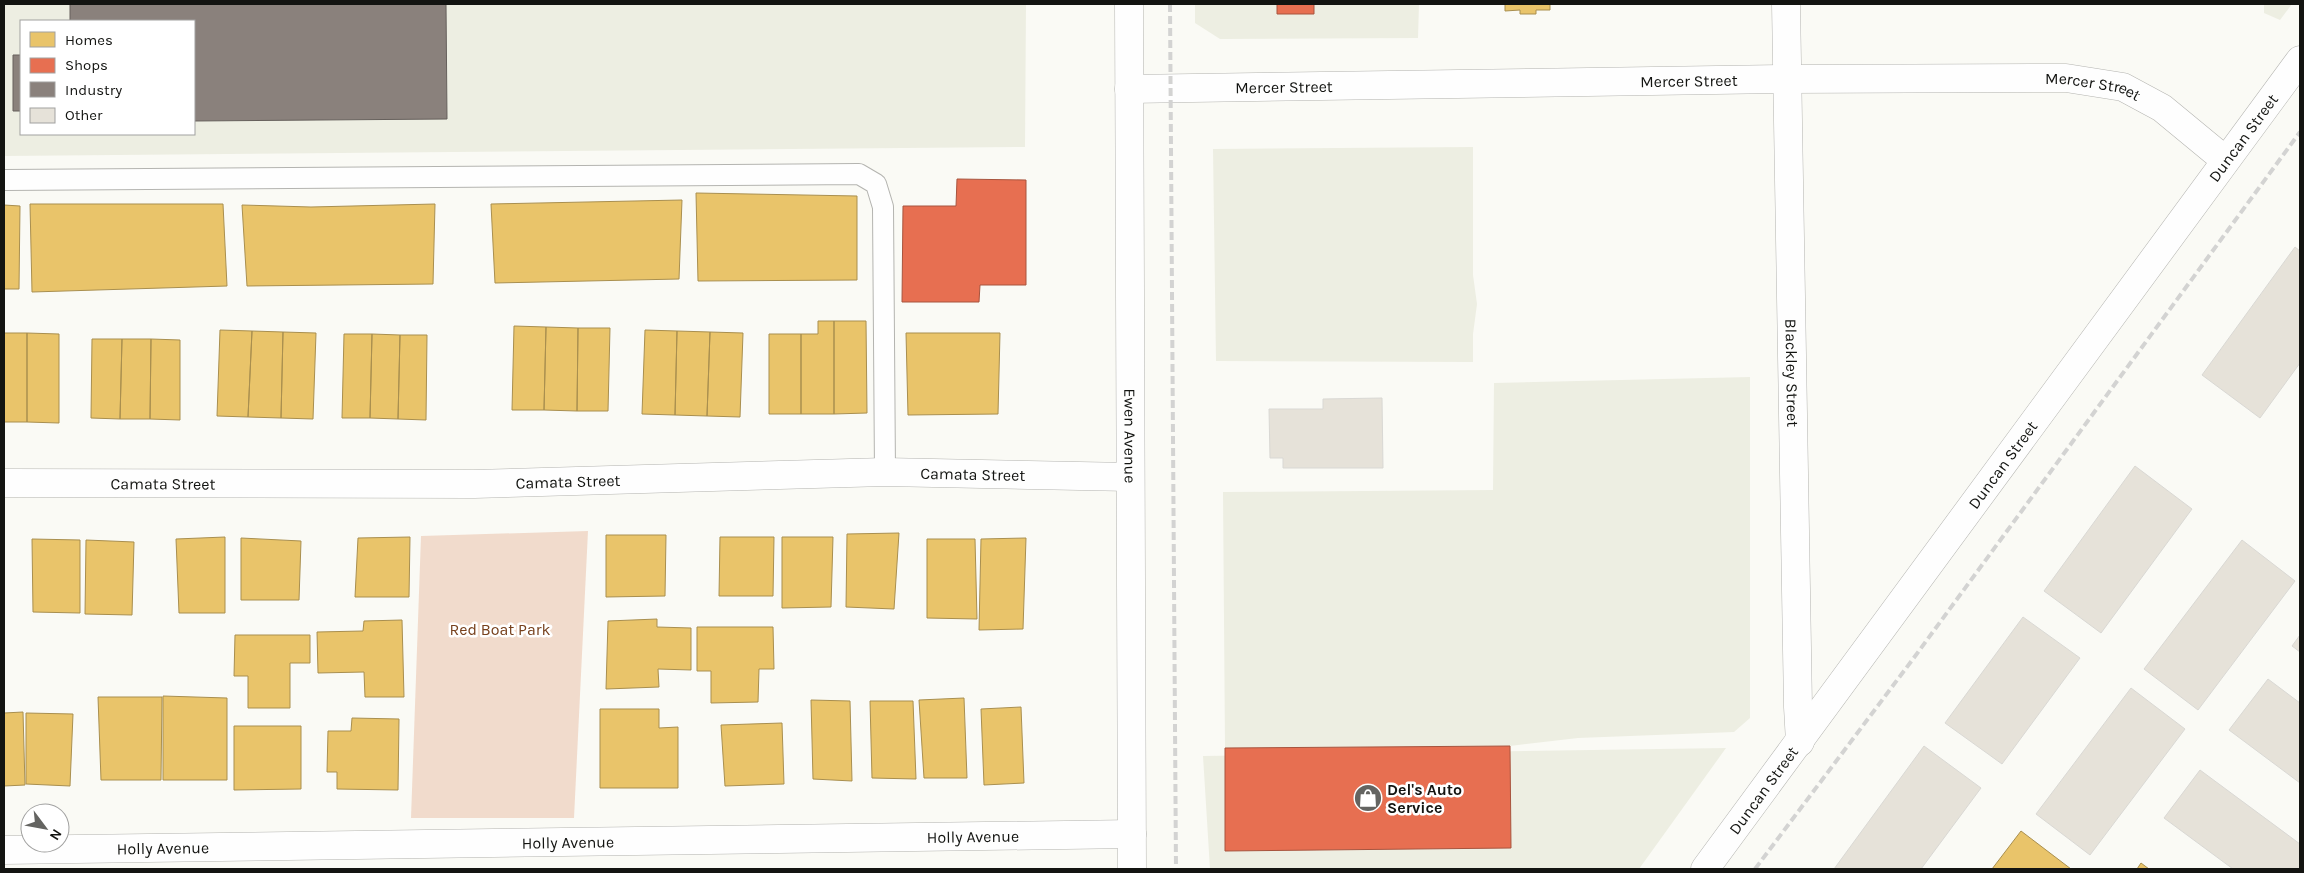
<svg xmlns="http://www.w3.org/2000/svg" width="2304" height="873" viewBox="0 0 2304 873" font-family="Karla,sans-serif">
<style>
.built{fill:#edeee2;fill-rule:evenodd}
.green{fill:#f1dbcc}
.homes{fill:#e9c46a;stroke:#a98f4f}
.shops{fill:#e76f51;stroke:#a7543e}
.industry{fill:#8a817c;stroke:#66605c}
.building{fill:#e6e2d9;stroke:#d9d8d4}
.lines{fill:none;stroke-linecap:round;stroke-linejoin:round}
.service-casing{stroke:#b4b4b0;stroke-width:22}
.minor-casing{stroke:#b4b4b0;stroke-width:29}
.service{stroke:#fefefe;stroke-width:20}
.minor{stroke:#fefefe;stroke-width:28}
.rail{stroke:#d3d3d2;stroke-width:4;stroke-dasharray:8 4;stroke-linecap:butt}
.labels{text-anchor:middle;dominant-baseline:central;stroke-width:5;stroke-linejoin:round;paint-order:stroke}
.street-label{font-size:16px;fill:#131411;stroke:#fff}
.park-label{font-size:16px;fill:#77411d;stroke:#fff}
.poi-label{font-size:16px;font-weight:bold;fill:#131411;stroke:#fff;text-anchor:start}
</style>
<rect width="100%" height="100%" fill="#fafaf5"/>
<path class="built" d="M4 4H1026L1025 147 4 156ZM21 21H194V134H21Z
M1195 4H1419L1418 38 1220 39 1195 23Z
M2264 4H2292L2280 20 2264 13Z
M1473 147V275L1477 304 1473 334V362L1216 361 1213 149Z
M1750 377V718L1734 732 1578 738 1510 746 1225 748 1223 492 1493 490 1494 383Z
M1726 748 1639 869H1210L1203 756Z"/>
<path class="green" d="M588 531 574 818H411L421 536Z"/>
<path class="homes" d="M1505 4H1550V10H1536V14H1520V10L1505 11Z
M696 193 857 196V280L698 281Z
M682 200 679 279 495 283 491 204Z
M30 204H223L227 286 32 292Z
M435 204 433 284 247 286 242 205 311 207Z
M4 205 20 206 19 289H4Z
M818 321H834V414H801V334H818Z
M834 321H866L867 413 834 414Z
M514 326 546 327 544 410H512Z
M546 327 578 328 577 411 544 410Z
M578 328H610L608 411H577Z
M220 330 252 331 248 417 217 416Z
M645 330 677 331 675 415 642 414Z
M252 331 283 332 281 418 248 417Z
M677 331 710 332 707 416 675 415Z
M283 332 316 333 313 419 281 418Z
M710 332 743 333 740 417 707 416Z
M4 333H27V422H4Z
M27 333 59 334V423L27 422Z
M906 333H1000L998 414 908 415Z
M344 334H372L370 418H342Z
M372 334 400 335 398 419 370 418Z
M769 334H801V414H769Z
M400 335H427L426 420 398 419Z
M92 339H122L120 419 91 418Z
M122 339H151L150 419H120Z
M151 339 180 340V420L150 419Z
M899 533 894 609 846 607 847 534Z
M606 535H666L665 596 606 597Z
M225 537V613H179L176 539Z
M410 537 409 597H355L358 538Z
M720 537H774L773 596H719Z
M782 537H833L831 607 782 608Z
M241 538 301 541 299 600H241Z
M1026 538 1023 629 979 630 981 539Z
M32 539 80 540V613L33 612Z
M927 539H975L977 619 927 618Z
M86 540 134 542 132 615 85 614Z
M657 619V627L691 628V670L658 669 659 687 606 689 608 621Z
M402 620 404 697H365L364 672 318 673 317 632 363 631 364 621Z
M697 627H773L774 669H759L758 702 711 703V671H697Z
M235 635H310V663H290V708H248V676H234Z
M163 696 227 698V780H163Z
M98 697H162L161 780H101Z
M964 698 967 778H924L919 700Z
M811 700 850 701 852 781 813 779Z
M870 701H913L916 779 872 778Z
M1021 707 1024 783 984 785 981 709Z
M600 709H659V728L678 727V788H600Z
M23 712 25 785 4 786V713Z
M26 713 73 714 70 786 26 784Z
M352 718 399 719 398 790 337 789V772H327L328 731H351Z
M782 723 784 784 725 786 721 725Z
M234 726H301V789L234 790Z
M2021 831 2071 869H1992Z
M2141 863 2149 869H2137Z"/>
<path class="shops" d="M1277 4H1314V14H1277Z
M957 179 1026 180V285H980L979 302H902L903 206H956Z
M1510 746 1511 848 1225 851V748Z"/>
<path class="industry" d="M70 4H446L447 119 194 121V21H70Z
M13 55H21V111H13Z"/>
<path class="building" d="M2295 247 2300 251V363L2260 418 2202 375Z
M1382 398 1383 468H1283V458H1270L1269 409H1323V399Z
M2135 466 2192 509 2101 633 2044 591Z
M2242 540 2295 581 2198 710 2144 669Z
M2023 617 2080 658 2002 764 1945 723Z
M2300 635V652L2292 646Z
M2268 679 2300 703V783L2229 730Z
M2131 688 2185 729 2090 855 2036 814Z
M1924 746 1981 788 1921 869H1834Z
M2200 770 2300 844V869H2233L2164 818Z"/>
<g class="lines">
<defs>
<path id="service" d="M4 180 859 174 876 184 883 207 885 472"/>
<g id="minor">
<path id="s1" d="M1129 4 1132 869"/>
<path id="s2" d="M1786 4 1798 707 1800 742"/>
<path id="s3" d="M1129 89 1786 79 2066 78 2123 87 2162 108 2225 160"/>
<path id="s4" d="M4 483 474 484 885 472 1130 477"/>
<path id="s5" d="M4 850 1132 834"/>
<path id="s6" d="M1705 869 2300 60"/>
</g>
</defs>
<use href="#service" class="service-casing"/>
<use href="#minor" class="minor-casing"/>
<use href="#service" class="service"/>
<use href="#minor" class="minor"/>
<path class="rail" d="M1170 4 1176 869
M1755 869 1913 659 2300 132"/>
</g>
<defs>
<symbol id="shop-disc" viewBox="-11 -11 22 22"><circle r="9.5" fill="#646461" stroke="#fff"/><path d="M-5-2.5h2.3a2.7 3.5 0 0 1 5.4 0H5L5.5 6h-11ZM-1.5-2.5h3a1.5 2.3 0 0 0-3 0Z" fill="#fff"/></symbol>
</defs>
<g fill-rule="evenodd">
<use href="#shop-disc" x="1352" y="782" width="32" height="32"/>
</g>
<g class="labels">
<g class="street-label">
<text stroke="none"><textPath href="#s3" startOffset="560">Mercer Street</textPath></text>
<text stroke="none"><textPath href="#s3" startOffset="155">Mercer Street</textPath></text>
<text stroke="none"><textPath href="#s3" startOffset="965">Mercer Street</textPath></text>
<text stroke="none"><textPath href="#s6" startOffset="908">Duncan Street</textPath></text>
<text stroke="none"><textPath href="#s2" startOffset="369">Blackley Street</textPath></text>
<text stroke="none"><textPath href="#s1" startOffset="432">Ewen Avenue</textPath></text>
<text stroke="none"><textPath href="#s6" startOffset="502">Duncan Street</textPath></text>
<text stroke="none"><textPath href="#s4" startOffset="969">Camata Street</textPath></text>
<text stroke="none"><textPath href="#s4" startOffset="564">Camata Street</textPath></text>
<text stroke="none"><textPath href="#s4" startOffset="159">Camata Street</textPath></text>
<text stroke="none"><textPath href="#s6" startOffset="98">Duncan Street</textPath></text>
<text stroke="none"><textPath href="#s5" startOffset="969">Holly Avenue</textPath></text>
<text stroke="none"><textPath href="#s5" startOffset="564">Holly Avenue</textPath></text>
<text stroke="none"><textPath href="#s5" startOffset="159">Holly Avenue</textPath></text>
</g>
<g class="park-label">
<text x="500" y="629">Red Boat Park</text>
</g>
<g class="poi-label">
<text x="1387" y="789">Del's Auto<tspan x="1387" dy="18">Service</tspan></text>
</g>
</g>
<rect width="2304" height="873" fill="none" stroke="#131411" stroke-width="10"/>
<rect x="20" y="20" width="175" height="115" fill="#ffffff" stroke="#a1a1a0"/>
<rect x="30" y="32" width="25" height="15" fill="#e9c46a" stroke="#a1a1a0"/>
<text x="65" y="45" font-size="15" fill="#131411">Homes</text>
<rect x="30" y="58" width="25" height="15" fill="#e76f51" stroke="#a1a1a0"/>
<text x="65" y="70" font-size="15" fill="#131411">Shops</text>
<rect x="30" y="82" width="25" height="15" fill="#8a817c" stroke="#a1a1a0"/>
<text x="65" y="95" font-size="15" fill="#131411">Industry</text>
<rect x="30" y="108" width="25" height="15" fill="#e6e2d9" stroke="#a1a1a0"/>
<text x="65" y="120" font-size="15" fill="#131411">Other</text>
<g transform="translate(45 828) rotate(122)"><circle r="24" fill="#ffffff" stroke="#a1a1a0"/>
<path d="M0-4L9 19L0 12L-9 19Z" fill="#646461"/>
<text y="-8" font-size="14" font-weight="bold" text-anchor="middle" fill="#131411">N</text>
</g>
</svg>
